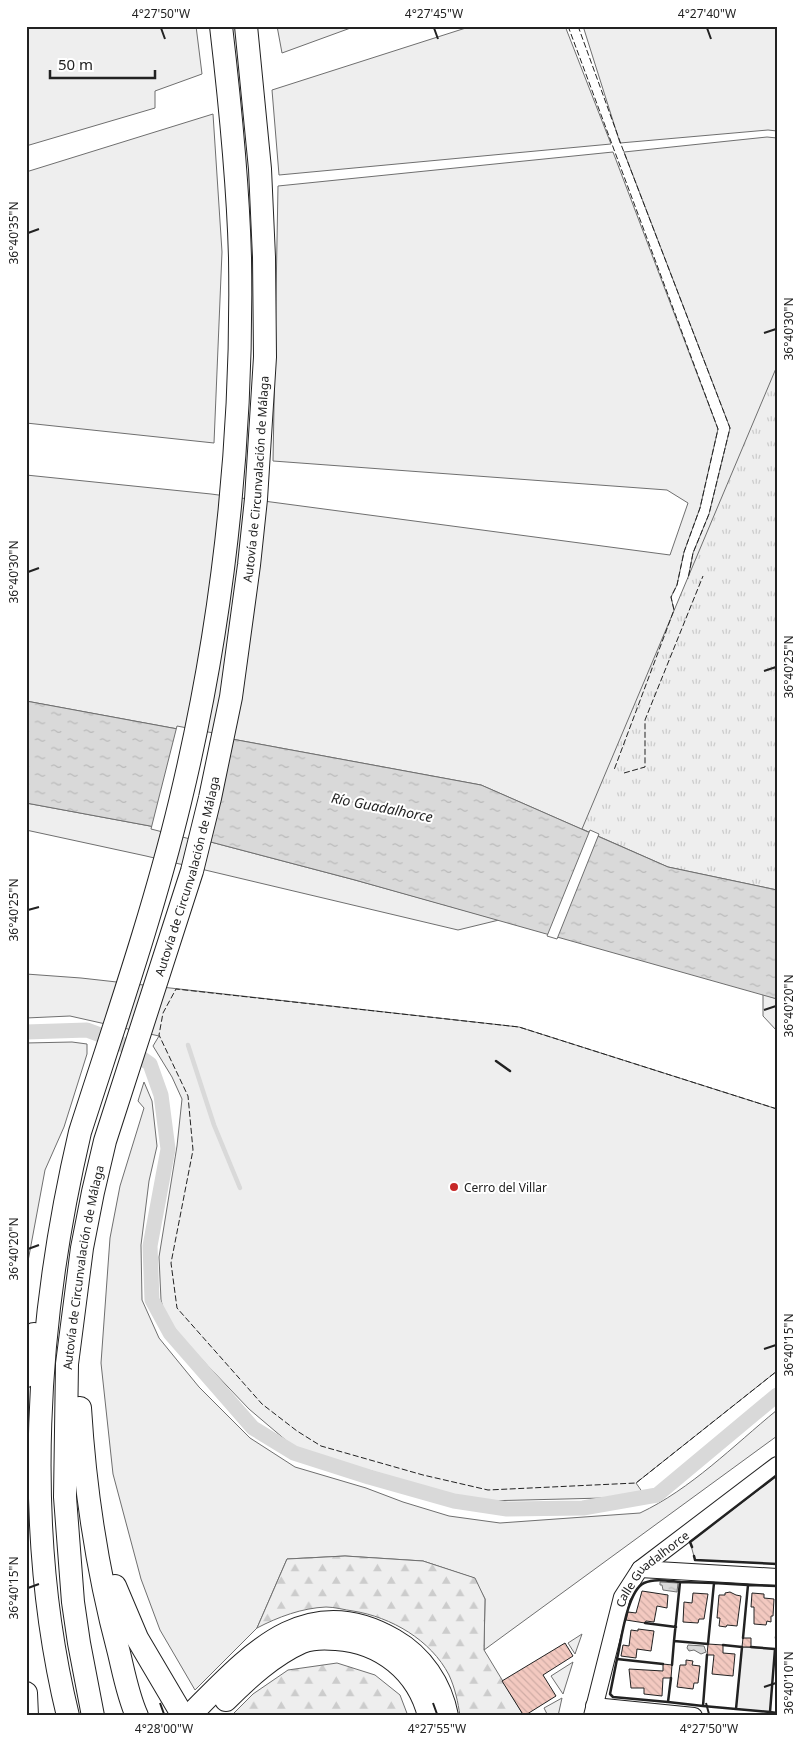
<svg xmlns="http://www.w3.org/2000/svg" width="803" height="1742" viewBox="0 0 803 1742" font-family="'Noto Sans',sans-serif">
<style>
.green{fill:#eee;stroke:#6f6f6f}
.forest{fill:url(#forest-firs);stroke:#6f6f6f}
.park{fill:url(#park-tufts);stroke:#6f6f6f}
.water{fill:url(#water-ripples);stroke:#6f6f6f}
.pier{fill:#fff;stroke:#6f6f6f}
.lines{fill:none;stroke-linecap:round;stroke-linejoin:round}
.stream{stroke:#d9d9d9;stroke-width:4.5}
.canal{stroke:#d9d9d9;stroke-width:15}
.building{fill:url(#building-back-hatch);stroke:#222}
.minor-casing{stroke:#222;stroke-width:18}
.highway-casing{stroke:#222;stroke-width:24}
.minor{stroke:#fff;stroke-width:16}
.highway{stroke:#fff;stroke-width:22}
.fence{stroke:#222;stroke-width:1;stroke-dasharray:6 2.5;stroke-linecap:butt}
.wall{stroke:#222;stroke-width:2.5}
.ticks{fill:none;stroke:#222;stroke-width:2}
.poi-dot{fill:#c62828;stroke:#fff;stroke-width:2}
.labels{text-anchor:middle;dominant-baseline:central;stroke-width:4;stroke-linejoin:round;paint-order:stroke}
.street-label{font-size:12px;fill:#222;stroke:#fff}
.poi-label{font-size:12px;fill:#222;stroke:#fff;text-anchor:start}
.water-label{font-size:14px;font-style:italic;fill:#222;stroke:#fff}
.neatline{fill:none;stroke:#222;stroke-width:2}
.ticks-label{font-size:12px;text-anchor:middle;fill:#222}
</style>
<defs>
<pattern id="forest-firs" width="22" height="20" patternUnits="userSpaceOnUse" patternTransform="scale(1.25)"><rect width="22" height="20" fill="#eee"/><path d="M5 1l3.5 6h-7zM16 11l3.5 6h-7z" fill="#ccc"/></pattern>
<pattern id="park-tufts" width="24" height="20" patternUnits="userSpaceOnUse" patternTransform="scale(1.25)"><rect width="24" height="20" fill="#eee"/><path d="M3 7l-1-3M5 7V3M7 7l1-3M15 17l-1-3M17 17v-4M19 17l1-3" fill="none" stroke="#ccc"/></pattern>
<pattern id="water-ripples" width="26" height="14" patternUnits="userSpaceOnUse" patternTransform="scale(1.25)"><rect width="26" height="14" fill="#d9d9d9"/><path d="M2 4q2-2 4 0t4 0M15 11q2-2 4 0t4 0" fill="none" stroke="#bababa"/></pattern>
<pattern id="building-back-hatch" width="6" height="6" patternUnits="userSpaceOnUse" patternTransform="scale(1.25)"><rect width="6" height="6" fill="#f3c9c0"/><path d="M-1 5l2 2M0 0l6 6M5-1l2 2" fill="none" stroke="#d0aca5"/></pattern>
</defs>
<rect width="100%" height="100%" fill="#fff"/>
<path class="green" d="M26 26H196L202 74 155 91V108L26 146Z
M277 26H356L282 53Z
M472 26H565L611 144 279 175 272 90Z
M583 26H777V131L768 130 620 143Z
M213 114 222 252 214 443 26 423V172Z
M767 137 777 138V383L688 579 693 553 709 514 730 428 624 152Z
M613 152 718 429 700 508 684 552 677 585 671 597 674 610 777 890 668 867 481 785 26 701V475L211 494 670 555 688 503 667 490 273 461 278 186Z
M26 803 150 826 355 880 499 920 458 930 146 856 26 830Z
M26 974 81 978 519 1027 777 1109V1371L636 1483 643 1493 604 1498 484 1501 448 1494 295 1448 249 1409 187 1344 165 1316 161 1300 159 1257 177 1146 182 1099 172 1077 153 1046 159 1036 70 1016 26 1018Z
M763 994 777 999V1031L763 1016Z
M72 1042 87 1044V1054L64 1127 45 1170 26 1272V1043Z
M144 1082 152 1101 157 1146 149 1181 141 1245 142 1300 159 1338 199 1387 250 1438 295 1467 366 1488 403 1502 449 1516 500 1523 640 1513C691 1489 733 1446 777 1410V1436L484 1650 485 1599 474 1578 423 1561 345 1556 287 1559 257 1628 195 1690 160 1630 141 1579 113 1474 101 1363 110 1238 120 1186 144 1108 138 1101Z
M777 1475V1564L695 1560 690 1542Z
M582 1634 575 1654 568 1643Z
M742 1647 775 1649 770 1712 736 1709Z
M573 1662 563 1694 551 1676Z
M562 1698 558 1716H548L544 1708Z"/>
<path class="forest" d="M345 1556 423 1561 475 1578 485 1599 484 1650 524 1716H460C458 1702 455 1688 449 1675 431 1640 391 1617 353 1611 345 1610 335 1607 326 1607 302 1608 278 1617 257 1628L287 1559Z
M337 1663 375 1675 400 1695 408 1716H231L253 1694 288 1670Z"/>
<path class="park" d="M777 366V890L668 867 582 829Z"/>
<path class="water" d="M26 701 481 785 668 867 777 890V999L355 880 150 826 26 803Z
M660 1582 678 1583 677 1592 663 1590 662 1585H660Z
M688 1645 704 1646 706 1652 701 1654 694 1650 689 1651 687 1648Z"/>
<path class="pier" d="M177 726 229 736 202 842 151 829Z
M590 830 599 834 557 939 547 936Z"/>
<g class="lines">
<path class="stream" d="M188 1045 214 1125 240 1188"/>
<path class="canal" d="M26 1032 87 1030 119 1042 150 1064 161 1095 168 1149 150 1246 152 1300 170 1333 253 1428 294 1453 369 1477 454 1501 507 1509 583 1508 657 1495 777 1395"/>
</g>
<path class="building" d="M642 1591 668 1595 667 1608 657 1606 654 1622 646 1621 645 1623 626 1620 628 1612 636 1613Z
M730 1592 736 1595 741 1596 737 1626 727 1625 726 1627 719 1626 720 1618H717L719 1595H725V1593Z
M693 1593 708 1594 704 1619H699L698 1623 683 1622 684 1602 692 1603Z
M752 1593 764 1594V1598L774 1599 773 1616H771V1622L767 1621 766 1625 754 1624V1607H751Z
M638 1629 654 1631 651 1651 637 1649 636 1658 621 1656 623 1645 629 1646 631 1630 638 1631Z
M743 1638H751V1647H742Z
M565 1643 573 1656 543 1675 556 1696 524 1716 502 1681Z
M708 1644 723 1645V1653L735 1654 733 1676 712 1674 714 1655H707Z
M686 1660 693 1661 692 1665 700 1666 698 1683H694L693 1689 677 1687 680 1665H686Z
M663 1664 672 1665 671 1678H663L662 1696 644 1694V1688H631L629 1669 663 1671Z"/>
<g class="lines">
<defs>
<g id="minor">
<path d="M640 1569 777 1577"/>
<path d="M594 1706 694 1716"/>
<path id="s1" d="M592 1716 622 1597 640 1569 777 1465"/>
</g>
<g id="highway">
<path d="M26 1376 30 1342 34 1334"/>
<path d="M80 1408C85 1490 98 1574 119 1653 124 1674 128 1696 137 1716"/>
<path d="M115 1586 137 1638 183 1716"/>
<path d="M26 1693 27 1716"/>
<path d="M226 1700C248 1678 273 1655 302 1642 312 1638 325 1638 336 1639 381 1642 418 1671 429 1716"/>
<path d="M68 1716C22 1527 36 1320 80 1132 115 1023 153 914 180 802 223 624 243 440 240 258 238 180 230 103 221 26"/>
<path id="s2" d="M93 1716 79 1643 73 1602 65 1497 67 1364 82 1248 93 1192 105 1141 192 871 210 798 231 697 249 565 256 499 265 357 264 257 260 169 246 26"/>
<path d="M189 1716C247 1658 305 1588 394 1640 422 1656 441 1684 447 1716"/>
</g>
</defs>
<use href="#minor" class="minor-casing"/>
<use href="#highway" class="highway-casing"/>
<use href="#minor" class="minor"/>
<use href="#highway" class="highway"/>
<path class="fence" d="M568 26 718 429 700 508 684 552 677 585 671 597 674 610 614 770
M578 26 622 147 730 428 709 514 693 553 688 579
M624 773 645 767V720L703 576
M777 1109 519 1027 176 989 163 1013 159 1035 188 1096 193 1150 171 1263 177 1308 262 1404 297 1431 321 1446 423 1475 488 1490 636 1483 777 1371"/>
<path class="wall" d="M496 1061 510 1071
M692 1547 690 1542 777 1475
M694 1556 695 1560 777 1564
M714 1583 748 1585 743 1638
M748 1585 777 1586
M645 1623 676 1627
M776 1638 777 1630
M723 1645 742 1647 736 1709 770 1712 775 1649 751 1647
M707 1655 703 1706 736 1709
M617 1659C621 1642 627 1591 644 1583 655 1578 669 1581 680 1582L674 1641
M663 1664 617 1659 610 1694 613 1697 668 1702
M672 1665 674 1641 708 1644 714 1583 680 1582
M671 1678 668 1702 703 1706
M770 1712 777 1713"/>
</g>
<path class="ticks" d="M161 28 165 39M434 28 438 39M707 28 711 39M28 233 39 229M764 333 776 329M28 572 39 568M764 671 776 667M28 910 39 907M764 1010 776 1006M28 1249 39 1245M764 1349 776 1345M28 1588 39 1584M764 1687 776 1683M160 1703 164 1714M433 1703 437 1714M706 1703 709 1714"/>
<circle class="poi-dot" cx="454" cy="1187" r="5"/>
<g class="labels">
<g class="street-label">
<text stroke="none"><textPath href="#s2" startOffset="1262">Autovía de Circunvalación de Málaga</textPath></text>
<text stroke="none"><textPath href="#s2" startOffset="858">Autovía de Circunvalación de Málaga</textPath></text>
<text stroke="none"><textPath href="#s2" startOffset="452">Autovía de Circunvalación de Málaga</textPath></text>
<text stroke="none"><textPath href="#s1" startOffset="164">Calle Guadalhorce</textPath></text>
</g>
<g class="poi-label">
<text x="464" y="1187">Cerro del Villar</text>
</g>
<g class="water-label">
<text transform="translate(382 807) rotate(11)">Río Guadalhorce</text>
</g>
</g>
<rect width="803" height="1742" fill="none" stroke="#ffffff" stroke-width="55"/>
<path d="M50 70v8h105v-8" fill="none" stroke="#222222" stroke-width="2.5"/>
<text x="58" y="70" font-size="15" fill="#222222" stroke="#ffffff" stroke-width="4" paint-order="stroke">50 m</text>
<rect x="28" y="28" width="748" height="1686" class="neatline"/>
<g class="ticks-label">
<text x="161" y="18">4°27'50"W</text>
<text x="434" y="18">4°27'45"W</text>
<text x="707" y="18">4°27'40"W</text>
<text transform="translate(14 233) rotate(-90)" y="4">36°40'35"N</text>
<text transform="translate(789 329) rotate(-90)" y="4">36°40'30"N</text>
<text transform="translate(14 572) rotate(-90)" y="4">36°40'30"N</text>
<text transform="translate(789 667) rotate(-90)" y="4">36°40'25"N</text>
<text transform="translate(14 910) rotate(-90)" y="4">36°40'25"N</text>
<text transform="translate(789 1006) rotate(-90)" y="4">36°40'20"N</text>
<text transform="translate(14 1249) rotate(-90)" y="4">36°40'20"N</text>
<text transform="translate(789 1345) rotate(-90)" y="4">36°40'15"N</text>
<text transform="translate(14 1588) rotate(-90)" y="4">36°40'15"N</text>
<text transform="translate(789 1683) rotate(-90)" y="4">36°40'10"N</text>
<text x="164" y="1733">4°28'00"W</text>
<text x="437" y="1733">4°27'55"W</text>
<text x="709" y="1733">4°27'50"W</text>
</g>
</svg>
